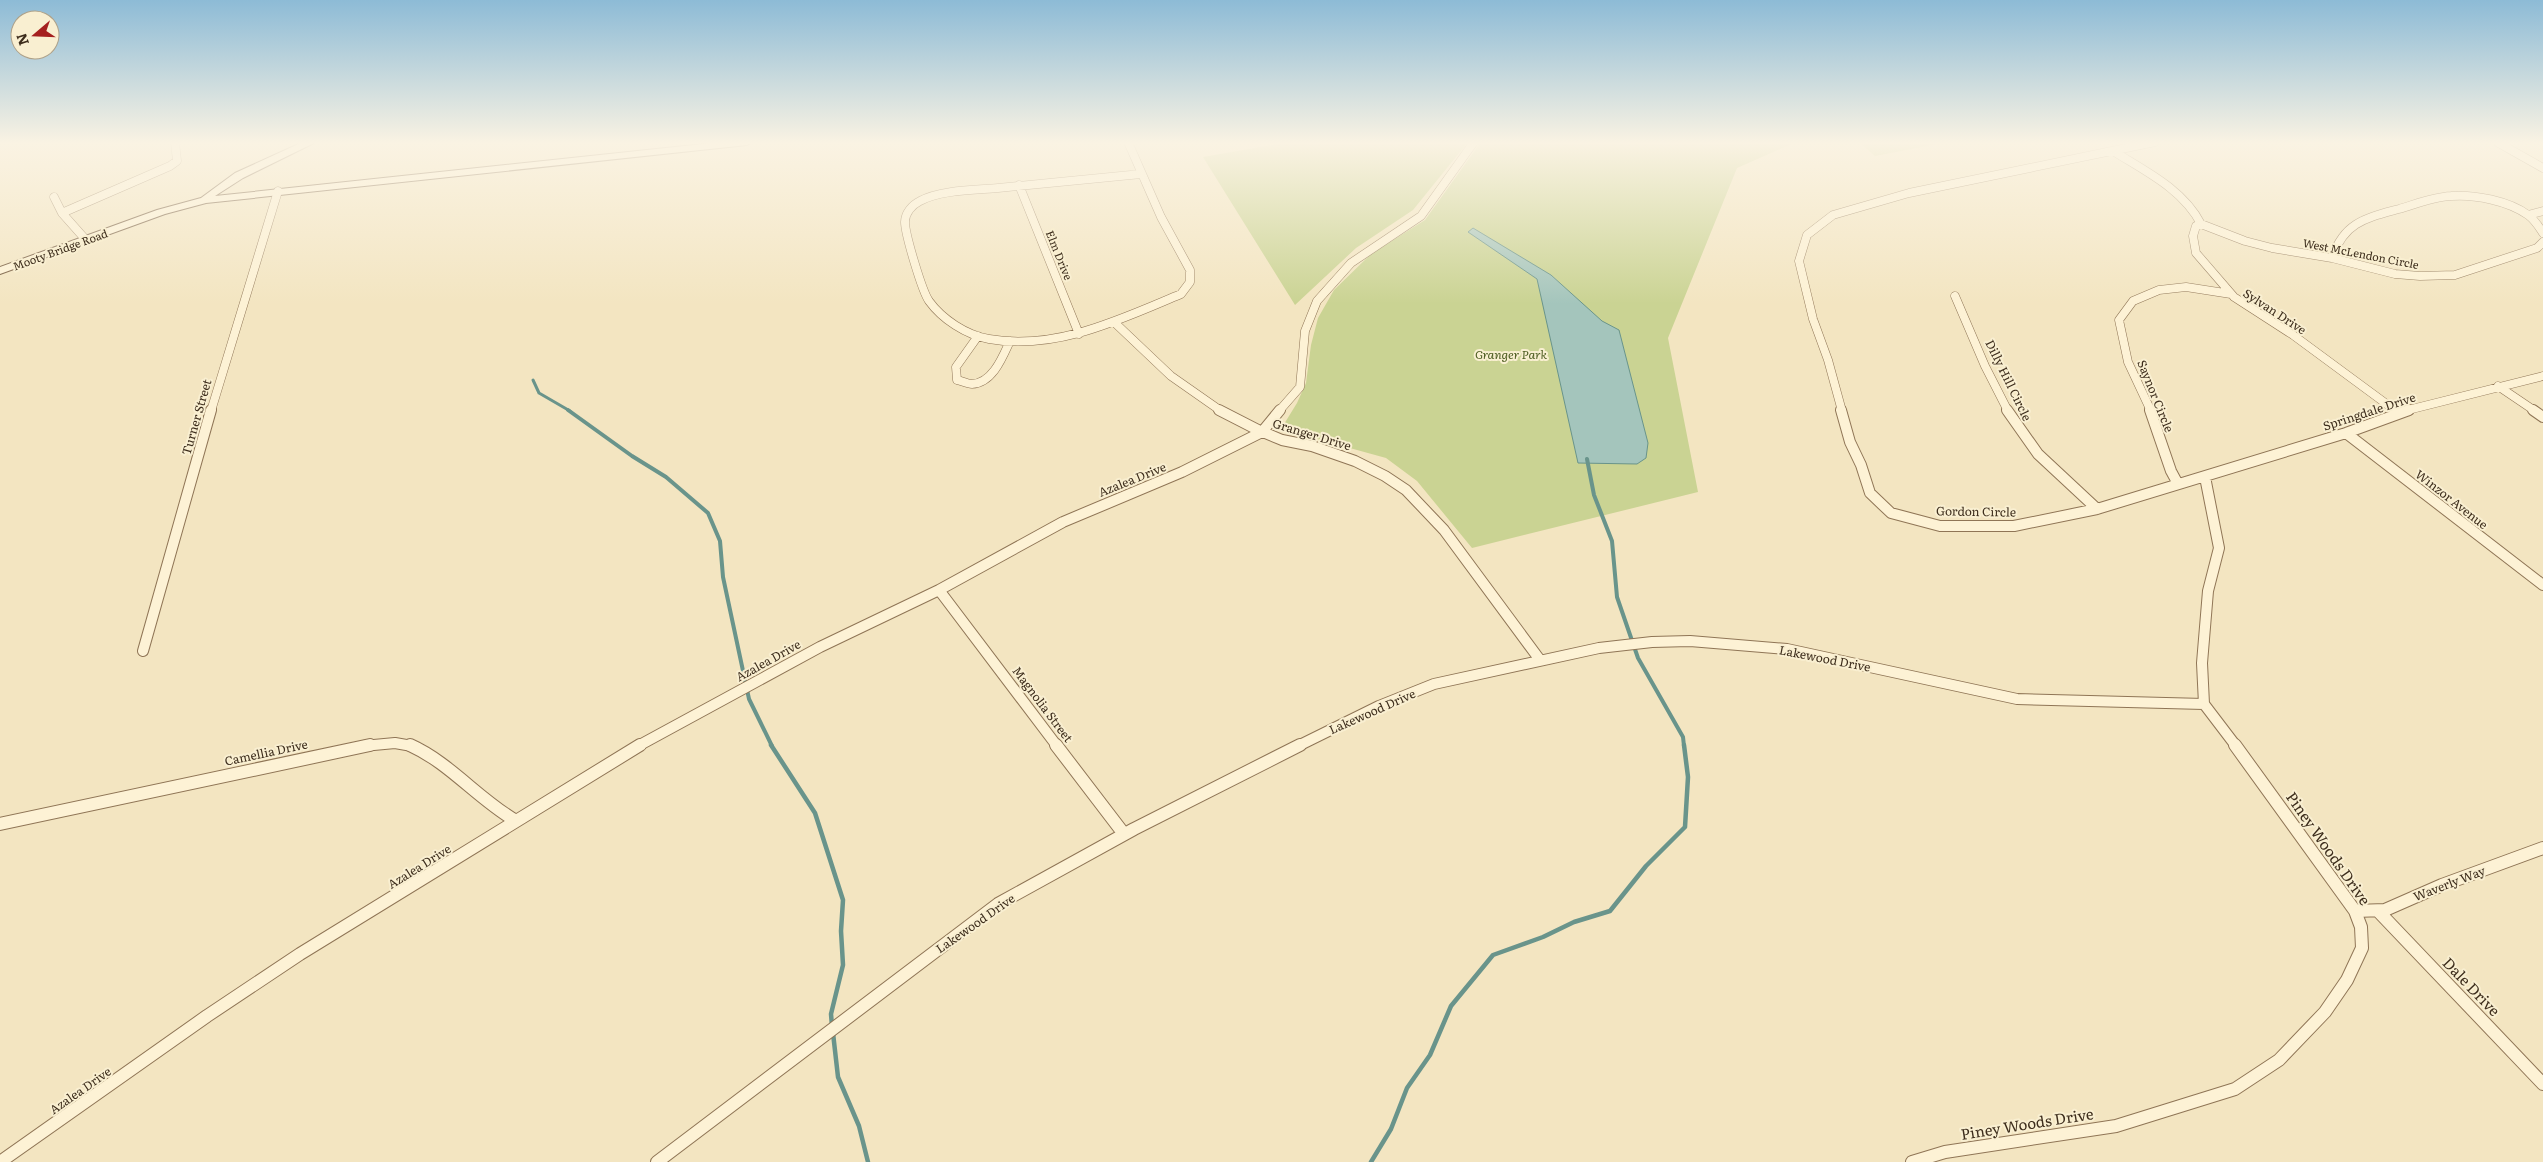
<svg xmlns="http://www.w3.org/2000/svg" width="2543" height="1162" viewBox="0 0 2543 1162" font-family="Literata,serif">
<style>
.green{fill:#cad393}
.water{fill:#a4c5bc;stroke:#69948b}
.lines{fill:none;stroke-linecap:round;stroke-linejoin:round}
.stream-far2{stroke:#69948b;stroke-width:3}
.stream-far1{stroke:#69948b;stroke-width:4}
.stream{stroke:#69948b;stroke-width:4.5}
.street-far2-casing{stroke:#8f7556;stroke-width:9}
.street-far1-casing{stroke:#8f7556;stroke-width:12}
.street-casing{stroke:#8f7556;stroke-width:14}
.secondary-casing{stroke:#715639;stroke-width:2}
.street-far2{stroke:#fdf2d5;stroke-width:8}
.street-far1{stroke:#fdf2d5;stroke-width:10}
.street{stroke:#fdf2d5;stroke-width:12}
.secondary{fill:#fdf2d5;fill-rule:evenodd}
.labels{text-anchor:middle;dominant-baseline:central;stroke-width:4;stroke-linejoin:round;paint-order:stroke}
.far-street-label{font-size:11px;fill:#3d2d1c;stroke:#f9efd1}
.street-label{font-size:12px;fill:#3d2d1c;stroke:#f9efd1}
.park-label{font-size:12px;font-style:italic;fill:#4c5c20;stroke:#f9efd1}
.near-street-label{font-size:15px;fill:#3d2d1c;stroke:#f9efd1}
</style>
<rect width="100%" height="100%" fill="#f3e5c1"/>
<path class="green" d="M1290 142H1468L1413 210 1356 248 1295 305 1203 157Z
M1481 142H1796L1737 168 1668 338 1698 492 1472 548 1417 481 1386 458 1281 429 1297 403 1306 383 1311 345 1318 318 1334 290 1371 254 1425 220Z
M1859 142H1948L1875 156Z"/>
<path class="water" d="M1473 228 1551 275 1602 321 1619 330 1648 443 1646 458 1637 464 1578 463 1537 279 1468 232Z"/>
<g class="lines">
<path class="stream-far2" d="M533 380 539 393 570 411"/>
<path class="stream-far1" d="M568 410 632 456 666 477 708 513 720 541 723 577 749 699 772 746
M1587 459 1594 495 1612 541 1617 597 1638 658 1683 737 1684 746"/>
<path class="stream" d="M771 745 815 813 843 900 841 931 843 965 831 1014 832 1026
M833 1033 838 1077 859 1126 868 1162
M1371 1162 1391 1129 1407 1088 1430 1055 1451 1006 1493 955 1543 937 1574 922 1610 911 1646 866 1685 827 1688 777 1684 745"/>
<defs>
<path id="street-far2" d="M1128 142 1161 217 1190 270V282L1181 294C1121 319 1056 351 989 339 966 335 942 319 929 301 922 291 905 234 905 222 905 213 912 205 920 201 940 190 975 190 998 188 1046 183 1093 179 1141 174
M2497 142 2543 168
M2113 151C2145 171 2183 189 2201 224L2196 226 2193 236 2196 253 2234 297 2293 335 2396 411
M1019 185 1079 334
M54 197 62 213 86 240
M62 213 170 166 177 161 175 142
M2528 215 2543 211
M2201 224 2245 241 2272 248 2332 258 2395 274 2420 276 2455 275 2537 248 2543 242
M2332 258C2344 222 2366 218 2399 209 2416 204 2433 197 2451 196 2474 194 2509 201 2528 215 2535 220 2539 227 2543 233
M1955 296 1985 366 2008 411
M1114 322 1171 376 1221 411
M978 336 956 367 957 380C962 381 967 384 972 384 993 383 1003 356 1010 341
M2498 386 2535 411
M211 411 278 191
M1279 411 1300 387 1305 331 1317 301 1351 263 1421 216 1474 142
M1842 411 1828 360 1813 319 1799 261 1807 235 1833 215 1909 193 2155 142
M2151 411 2128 362 2119 320 2133 301 2159 290 2186 287 2231 294
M2404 411 2543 376"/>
<path id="street-far1" d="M1219 410 1258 430 1282 440 1312 446 1355 461 1385 476 1406 490 1444 530 1540 660
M1841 410 1850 442 1861 465 1870 493 1891 513 1940 526H2014L2097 509 2346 433 2409 410
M2007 410 2038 454 2097 509
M2150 410 2171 471 2178 484
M2394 410 2398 413
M2533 410 2543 417
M2346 433 2543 585
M2205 477 2219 548 2208 591 2202 663 2204 704 2236 746
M939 590 1057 746
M143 651 211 410
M363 746 395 743 412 746
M638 746 820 647 939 590 1063 522 1182 472 1262 432 1280 410
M1298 746 1379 706 1434 684 1599 648 1652 642 1690 641 1787 649 2017 699 2204 704"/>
<path id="street" d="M410 745C450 763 478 799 516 821
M1056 745 1124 834
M0 824 370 745
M2355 911 2385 910 2442 885 2543 848
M2378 911 2543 1084
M0 1162 207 1016 300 954 640 745
M657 1162 998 904 1134 829 1300 745
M1912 1162 1945 1152 2116 1126 2235 1089 2279 1060 2325 1012 2347 980 2362 948 2361 927 2355 911 2235 745"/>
<path id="secondary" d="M303 142H316L243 178 215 196 722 142H752L747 145 206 203 165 214 0 274V267L157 210 201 198 235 173Z"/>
</defs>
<use href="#street-far2" class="street-far2-casing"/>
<use href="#street-far1" class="street-far1-casing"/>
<use href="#street" class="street-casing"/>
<use href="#secondary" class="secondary-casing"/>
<use href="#street-far2" class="street-far2"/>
<use href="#street-far1" class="street-far1"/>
<use href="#street" class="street"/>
<use href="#secondary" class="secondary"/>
</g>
<linearGradient id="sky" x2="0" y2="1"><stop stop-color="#8dbbd6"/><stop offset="0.47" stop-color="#faf3e3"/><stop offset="1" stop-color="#faf3e3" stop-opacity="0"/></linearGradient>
<rect width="2543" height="304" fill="url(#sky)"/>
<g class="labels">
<g class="far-street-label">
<text transform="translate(60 249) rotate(-20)">Mooty Bridge Road</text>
<text transform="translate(2361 253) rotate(11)">West McLendon Circle</text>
<text transform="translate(1060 255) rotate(68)">Elm Drive</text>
</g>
<g class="street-label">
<text transform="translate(2275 311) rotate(33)">Sylvan Drive</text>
<text transform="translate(2009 380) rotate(64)">Dilly Hill Circle</text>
<text transform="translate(2156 396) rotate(68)">Saynor Circle</text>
<text transform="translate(2369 411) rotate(-18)">Springdale Drive</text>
<text transform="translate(196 417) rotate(-74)">Turner Street</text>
<text transform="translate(1312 434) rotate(17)">Granger Drive</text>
<text transform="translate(1132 479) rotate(-22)">Azalea Drive</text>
<text transform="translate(2452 499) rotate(38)">Winzor Avenue</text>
<text transform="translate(1976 511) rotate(1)">Gordon Circle</text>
<text transform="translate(1825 658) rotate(11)">Lakewood Drive</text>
<text transform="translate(768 660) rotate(-29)">Azalea Drive</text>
<text transform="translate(1043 704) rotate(53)">Magnolia Street</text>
<text transform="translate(1372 711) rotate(-24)">Lakewood Drive</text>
<text transform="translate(266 752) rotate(-12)">Camellia Drive</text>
<text transform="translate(419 866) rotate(-32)">Azalea Drive</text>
<text transform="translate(2449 883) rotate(-21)">Waverly Way</text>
<text transform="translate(975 923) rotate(-35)">Lakewood Drive</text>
<text transform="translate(80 1090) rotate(-35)">Azalea Drive</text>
</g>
<g class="park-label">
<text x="1511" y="354">Granger Park</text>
</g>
<g class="near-street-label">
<text transform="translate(2329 848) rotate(55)">Piney Woods Drive</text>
<text transform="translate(2472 986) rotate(46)">Dale Drive</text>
<text transform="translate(2027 1123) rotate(-9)">Piney Woods Drive</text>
</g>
</g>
<g transform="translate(35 35) rotate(251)"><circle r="24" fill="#f9efd1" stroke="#aea189"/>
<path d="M0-4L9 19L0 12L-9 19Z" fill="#a5201f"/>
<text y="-8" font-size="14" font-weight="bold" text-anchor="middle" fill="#3d2d1c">N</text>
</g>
</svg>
